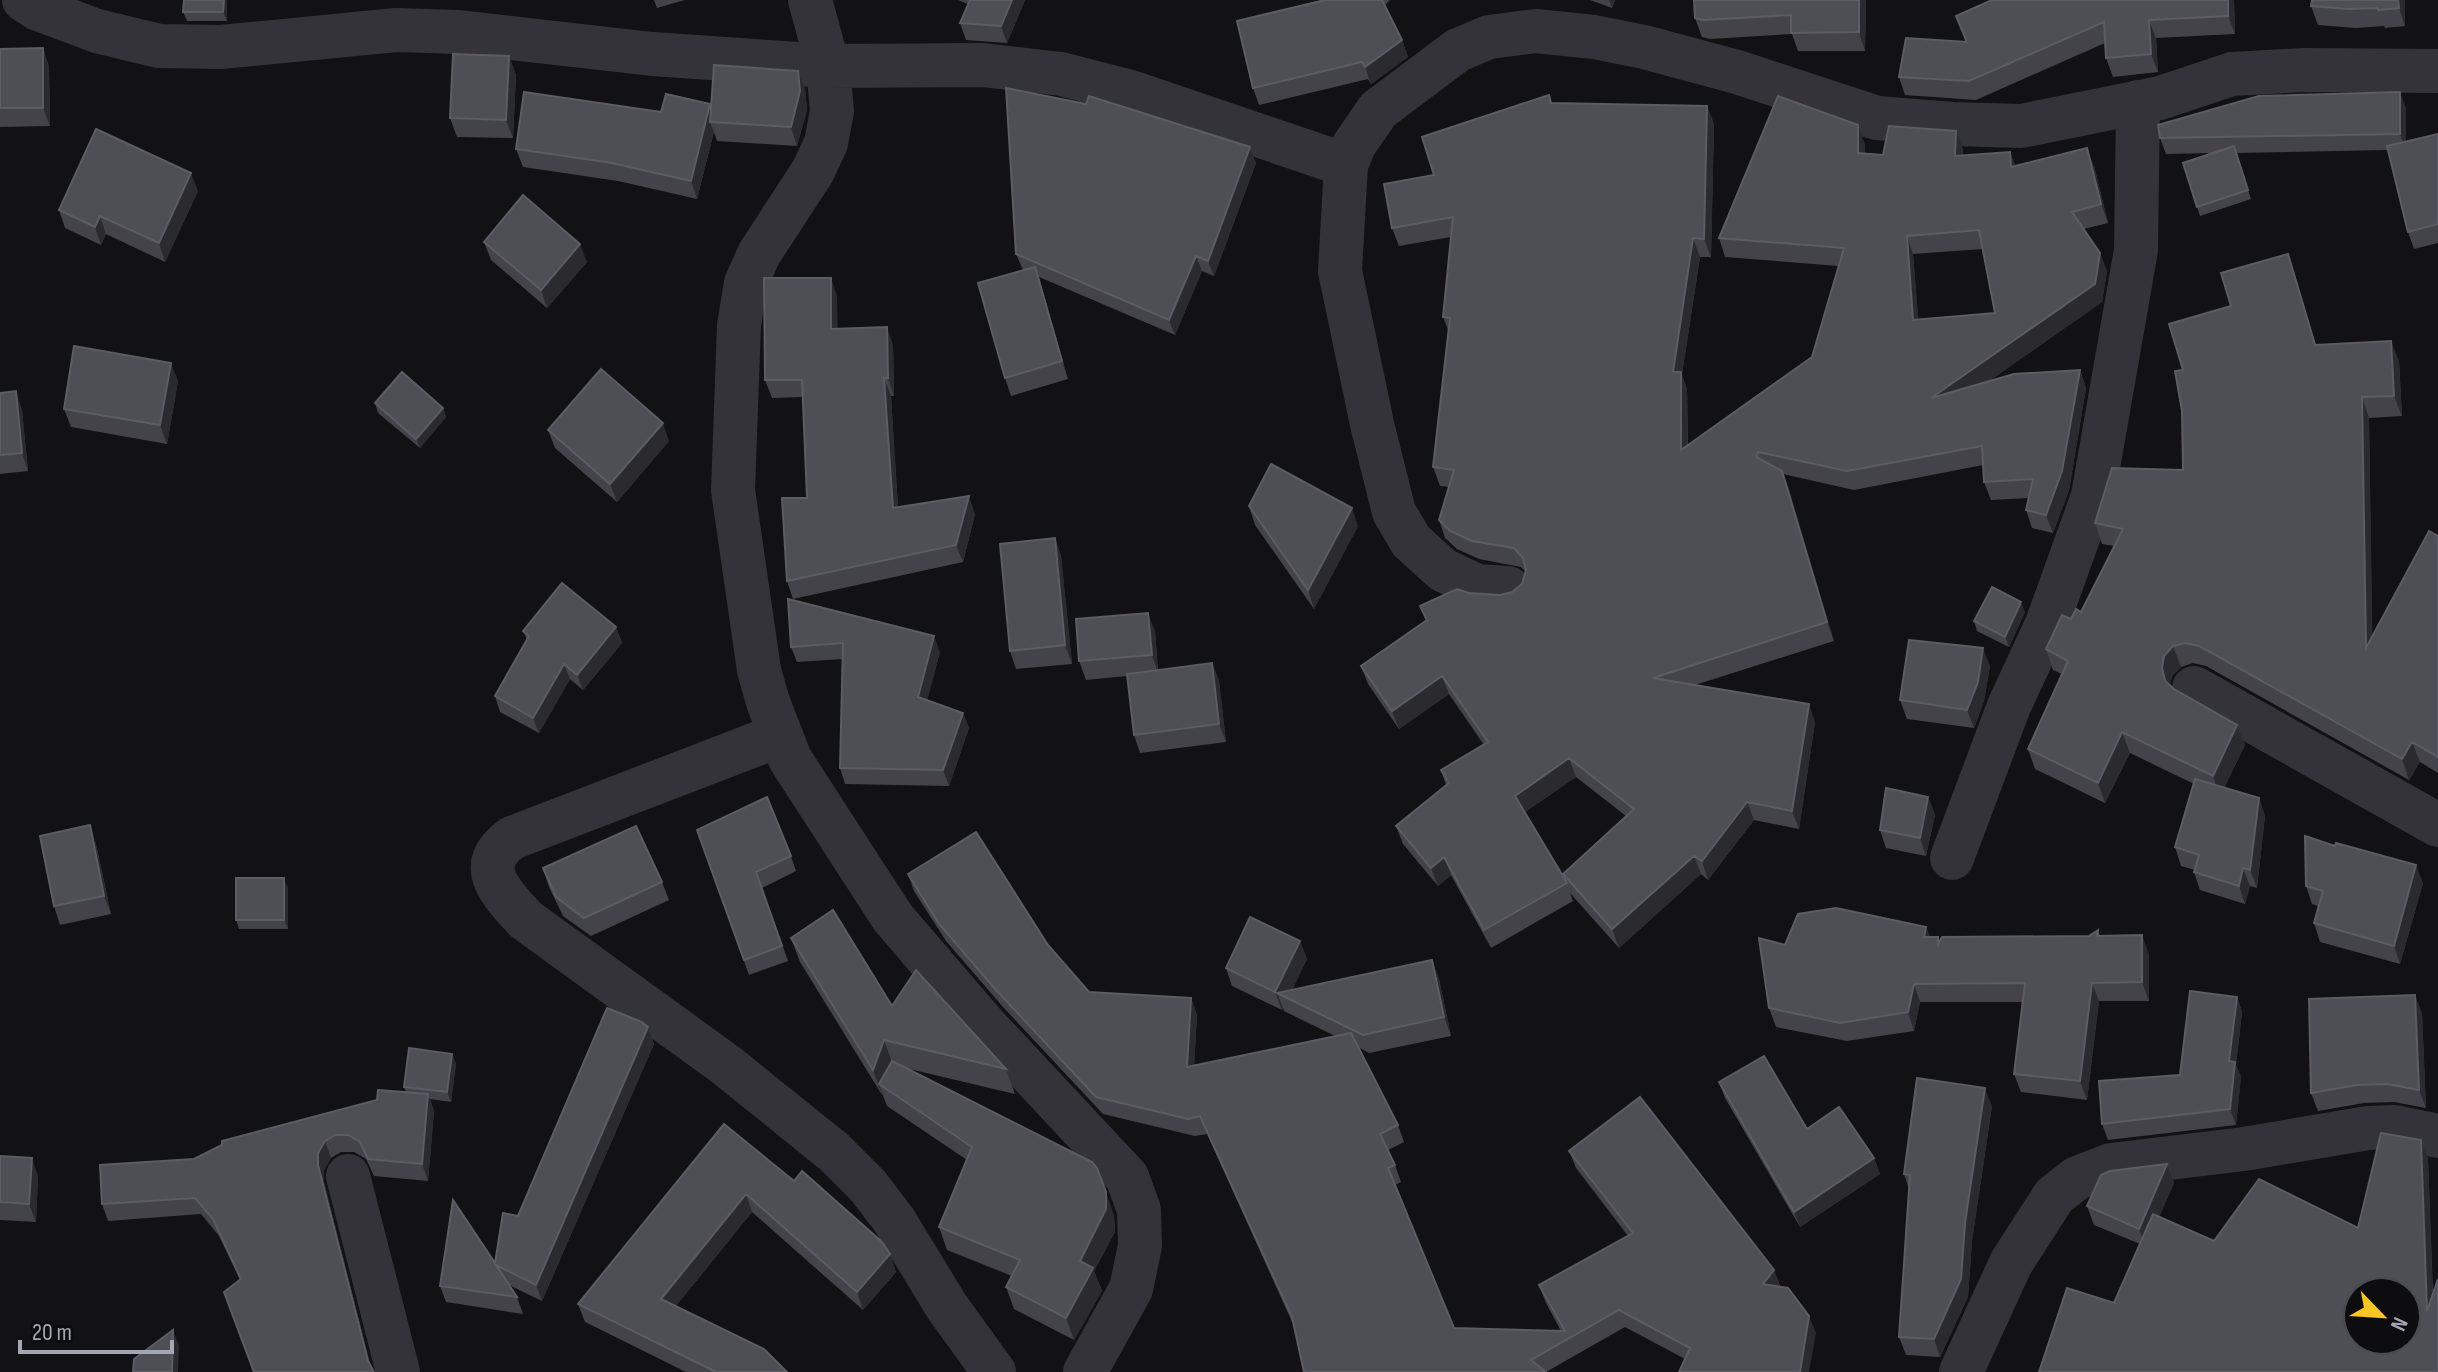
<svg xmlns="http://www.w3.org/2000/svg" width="2438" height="1372" viewBox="0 0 2438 1372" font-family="'Sofia Sans Condensed',sans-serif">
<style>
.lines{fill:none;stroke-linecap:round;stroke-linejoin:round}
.street{stroke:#333339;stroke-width:44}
.wall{fill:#434349;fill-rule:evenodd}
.shaded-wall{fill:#2b2b2f}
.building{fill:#4e4e55;stroke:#5b5c64;stroke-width:2;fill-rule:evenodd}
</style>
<rect width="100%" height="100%" fill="#121214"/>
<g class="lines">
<path class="street" d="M24 0 38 9 97 31 159 46 221 47 396 30 459 32 652 54 828 66 983 65 1061 74 1131 92 1346 165
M810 0 828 66 832 111 826 143 813 171 759 254 746 283 739 325 733 490 759 670 768 702 790 759 893 918 984 1024 1127 1177 1139 1210 1140 1246 1131 1289 1085 1372
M1508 588 1477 586 1443 570 1411 541 1394 512 1372 424 1340 271 1346 165 1354 145 1378 110 1458 50 1489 37 1536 31 1594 37 1644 47 1737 72 1877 118 1953 124 2021 126 2160 98 2232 74 2304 70 2438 71
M2194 688 2438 825
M780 735 512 838C473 866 501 893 526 920L726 1065 834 1152 868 1186 894 1220 947 1307 994 1372
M1952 858 2009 706 2047 624 2093 496 2136 250 2138 102
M348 1176 398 1372
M1961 1372 2011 1263 2054 1196 2077 1178 2111 1165 2244 1149 2368 1128 2395 1127 2438 1136"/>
</g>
<path class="wall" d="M184 0H227V21H187L183 12Z
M654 0H685L657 8Z
M958 0H1025L1007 43 966 40 960 23 968 4Z
M1325 0H1390L1385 5 1402 40 1408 57 1371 84 1368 79 1259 105 1253 88Z
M1590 0H1615L1612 8Z
M1866 0 1865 51H1798L1792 34 1710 39 1702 37 1695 18Z
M1992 0H2234L2235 34 2156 38 2158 72 2113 77 2106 58 2105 43 1976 100 1905 95 1899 77 1966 42 1956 16Z
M2312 0H2405V26L2385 28 2384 26 2356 28 2318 25 2311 6Z
M43 48 49 67 50 126 0 127V49Z
M509 56 516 75 513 138 457 137 450 118Z
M798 71 805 89 807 110 797 146 717 141 714 132 697 199 618 181 523 167 516 149 661 112 711 108Z
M1552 103 1707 106 1714 124 1711 257H1700L1682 374 1687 390 1688 445 1812 357 1839 266 1725 257 1719 238 1865 144V153L1883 155 1963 149 1962 156 2010 152 2015 166H2094L2108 223 2084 229 2107 271 2102 302 1989 381 2080 370 2086 388 2069 490 2053 533 2032 528 2026 510 2029 498 1991 500 1984 482 1983 465 1854 490 1783 474 1834 641 1695 685 1815 722 1799 829 1754 820 1708 880 1701 874 1619 948 1570 893 1573 901 1491 948 1451 875 1438 886 1403 844 1396 826 1446 785 1441 770 1484 745 1449 694 1399 729 1368 684 1361 666 1426 621 1420 606 1469 593 1500 595 1512 592 1522 584 1526 572 1521 567 1479 559 1457 549 1445 538 1439 520 1449 487 1440 486 1433 467 1449 332 1443 317 1451 237 1399 246 1392 228 1434 175ZM1983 249 1995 313 1918 319 1913 254ZM1576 777 1626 816 1563 874 1565 880 1525 812Z
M2406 108V142L2438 134V243L2414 249 2408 232 2388 150 2236 153 2251 199 2200 216 2183 163 2211 153 2166 154 2160 138Z
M1256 163 1214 276 1202 271 1175 335 1039 277 1068 379 1011 396 1005 378 1023 270 1016 254Z
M198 191 165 262 106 234 101 245 65 228 59 210Z
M484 242 587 262 547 308 491 260Z
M2295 275 2316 345 2399 361 2402 416 2369 418 2372 635 2438 536V773L2420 762 2409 780 2206 666 2193 663 2181 667 2172 676 2170 685 2174 689 2237 725 2245 745 2224 788 2259 798 2265 816 2257 888 2250 886 2245 904 2200 890 2194 872 2195 870 2181 866 2175 847 2194 784 2130 753 2105 803 2035 769 2028 749 2062 674 2053 670 2046 649 2071 619 2081 612 2114 546 2102 544 2095 523 2183 470V370L2231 306Z
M837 296V328L893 345 894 396H891L898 507 975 514 963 562 793 599 787 581 807 498 803 397 772 398 765 380Z
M178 381 167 444 71 427 64 409Z
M0 393 22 410 28 471 0 474Z
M375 403 443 408 446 417 420 448 378 413Z
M548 430 669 441 617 502 555 448Z
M1249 506 1358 526 1314 609 1255 525Z
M1055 538 1061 556 1072 664 1016 669 1010 651Z
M788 599 940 652 927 700 963 713 969 728 949 786 845 784 840 768 843 659 797 662 791 647Z
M2025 612 2009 647 1977 631 1974 621Z
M616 627 622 643 583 690 570 679 539 733 500 712 495 696 527 640 523 631Z
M1155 631 1158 670 1212 663 1219 681 1226 742 1140 753 1134 735 1127 676 1086 680 1079 661Z
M1990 666 1984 701 1974 728 1907 719 1900 700Z
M1928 797 1935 815 1926 856 1886 848 1880 830Z
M697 830 791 856 796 871 762 888 788 961 749 975Z
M96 844 111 914 60 925 54 906Z
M543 868 662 882 669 900 591 936 563 916 549 887Z
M908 874 1048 945 1089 992 1191 998 1197 1015 1194 1066 1335 1036 1284 1011 1283 1008 1282 1010 1232 986 1226 968 1300 941 1307 959 1292 990 1432 960 1439 979 1451 1036 1369 1053 1358 1047 1398 1125 1404 1142 1388 1150 1395 1165 1401 1182 1395 1185 1454 1328 1561 1331 1546 1303 1539 1285 1628 1236 1576 1168 1569 1151 1774 1270 1780 1286 1816 1333 1685 1359 1625 1327 1546 1372 1293 1324 1207 1134 1195 1136 1103 1114 1003 1007 946 941 914 891Z
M2423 883 2400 964 2320 942 2314 923 2318 906 2312 904 2306 886Z
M288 888V929H239L236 920Z
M1926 927 1930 937H1938L1940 941 2089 936 2098 930 2100 936 2149 954V1001H2099L2087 1100 2021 1092 2014 1074 2022 1002H1920L1914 1031 1847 1041 1776 1027 1769 1008 1785 945Z
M791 938 892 1006 1006 1069 1015 1094 905 1068 1114 1215 1115 1232 1094 1271 1102 1291 1074 1340 1014 1309 1006 1287 1012 1276 947 1250 939 1227 967 1160 887 1106 882 1093V1095L800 962Z
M2237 997 2242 1012 2236 1065 2241 1077 2236 1125 2108 1140 2102 1124 2180 1075Z
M2422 1013 2426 1108 2394 1102 2364 1103 2318 1111 2311 1093Z
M648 1027 654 1044 542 1301 509 1285 517 1297 523 1314 446 1302 440 1286 495 1263 518 1216Z
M456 1063 451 1102 430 1099 434 1111 428 1181 374 1176 366 1159 354 1152H341L331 1158 324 1170V1182L371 1367 374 1372H253L224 1292 240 1280 219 1236 201 1214 108 1221 102 1204 194 1159 406 1092 404 1087Z
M1719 1082 1807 1129 1874 1158 1880 1174 1800 1227 1725 1098Z
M1992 1106 1972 1241 1968 1297 1940 1357 1906 1355 1899 1337 1909 1189 1904 1174Z
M724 1124 794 1181 890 1254 896 1272 863 1310 752 1212 676 1306 787 1372H686L585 1322 578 1304Z
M2421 1140 2428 1159 2433 1294 2438 1372 2114 1303 2140 1244 2094 1225 2087 1206 2167 1164 2174 1183 2159 1217 2214 1241 2358 1228Z
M0 1156 38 1176 36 1222 0 1220Z"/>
<path class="shaded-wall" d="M224 0H227V21L223 12Z
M1012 0H1025L1007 43 1001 26Z
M1609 0H1615L1612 8Z
M1859 0H1866L1865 51 1859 32Z
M2228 0H2234L2235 34 2228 16Z
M2398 0H2405V26L2399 8Z
M2149 20 2156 38 2158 72 2151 54Z
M1402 40 1408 57 1371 84 1365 67Z
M43 48 49 67 50 126 43 108Z
M509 56 516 75 513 138 506 120Z
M798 71 805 89 807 110 797 146 791 127Z
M2400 92 2406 108V150L2400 134Z
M710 104 716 122H710L714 132 697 199 691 181Z
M1707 106 1714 124 1711 257 1704 239Z
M1858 125 1865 144V171L1858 153Z
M1956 131 1963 149 1962 175 1955 156Z
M1250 147 1256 163 1214 276 1208 261Z
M2087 148 2094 166 2108 223 2101 204Z
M2010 152 2017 170 2011 167Z
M191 173 198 191 165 262 159 243Z
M100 216 106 234 101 245 95 227Z
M1907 236 1913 254 1920 338 1913 320Z
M1693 238 1700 257 1682 374 1687 390 1688 468 1681 450 1673 372Z
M580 244 587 262 547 308 541 290Z
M2100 253 2107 271 2102 302 1938 417 1931 398Z
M2288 254 2295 275 2322 366 2315 345Z
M1196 256 1202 271 1175 335 1169 320Z
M1035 267 1041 285 1068 379 1062 361Z
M831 278 837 296 838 346 831 329Z
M887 327 893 345 894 396 888 378Z
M2391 341 2399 361 2402 416 2394 396Z
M171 363 178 381 167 444 160 425Z
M2080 370 2086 388 2069 490 2053 533 2046 515Z
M884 378 891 396 899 526 893 508Z
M16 391 22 410 28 471 22 453Z
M2362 397 2369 418 2373 668 2366 648Z
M443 408 446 417 420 448 416 439Z
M663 423 669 441 617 502 610 484Z
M1782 471 1789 489 1834 641 1827 622Z
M969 496 975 514 963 562 956 545Z
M1352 508 1358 526 1314 609 1308 590Z
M1055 538 1061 556 1072 664 1065 645Z
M2021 602 2025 612 2009 647 2005 637Z
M1148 613 1155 631 1158 673 1152 655Z
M616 627 622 643 583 690 577 675Z
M934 636 940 652 924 713 918 697Z
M2173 646 2181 667 2172 676 2169 689 2162 668 2164 656Z
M1983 648 1990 666 1984 701 1974 728 1967 710Z
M1212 663 1219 681 1226 742 1219 724Z
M564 664 570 679 539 733 533 718Z
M1442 676 1449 694 1399 729 1392 711Z
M1809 704 1815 722 1799 829 1792 811Z
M963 713 969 728 949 786 943 770Z
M2237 725 2245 745 2220 796 2213 776Z
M2122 732 2130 753 2105 803 2098 783Z
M2412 742 2420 762 2409 780 2402 759Z
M1569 758 1576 777 1522 814 1515 796Z
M1928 797 1935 815 1926 856 1920 838Z
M2259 798 2265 816 2257 888 2250 870Z
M1747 802 1754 820 1708 880 1702 861Z
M90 825 96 844 111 914 104 896Z
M1694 856 1701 874 1619 948 1612 929Z
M1444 857 1451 875 1438 886 1431 868Z
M2416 865 2423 883 2400 964 2394 946Z
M2243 868 2250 886 2245 904 2239 886Z
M284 878 288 888V929L284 920Z
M1926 927 1933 945 1924 937Z
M2142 935 2149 954V1001L2142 982Z
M1300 941 1307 959 1288 998 1277 993 1283 1008 1282 1010 1275 992Z
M1432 960 1439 979 1451 1036 1444 1017Z
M2092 983 2099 1001 2087 1100 2080 1081Z
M1914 984 1920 1002 1914 1031 1908 1012Z
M2415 995 2422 1013 2426 1108 2419 1090Z
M2237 997 2242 1012 2236 1065 2241 1077 2236 1125 2230 1109 2229 1061Z
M1191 998 1197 1015 1193 1084 1187 1067Z
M648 1027 654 1044 542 1301 536 1285Z
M884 1040 893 1065 879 1084 882 1093V1095L873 1070Z
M452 1054 456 1063 451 1102 447 1092Z
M1985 1088 1992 1106 1972 1241 1968 1297 1940 1357 1934 1339 1965 1223Z
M428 1094 434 1111 428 1181 422 1164Z
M2421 1140 2428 1159 2434 1330 2427 1311Z
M325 1141 331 1158 324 1170V1182L372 1372 368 1361 318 1165V1153Z
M32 1158 38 1176 36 1222 29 1204Z
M1874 1158 1880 1174 1800 1227 1794 1212Z
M2167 1164 2174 1183 2146 1247 2139 1229Z
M1106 1192 1114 1215 1115 1232 1094 1271 1102 1291 1074 1340 1066 1318 1080 1261Z
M746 1194 752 1212 667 1317 661 1299Z
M890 1254 896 1272 863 1310 857 1292Z
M1774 1270 1780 1287 1763 1284Z
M1809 1316 1816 1333 1809 1372H1800Z
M173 1330 179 1346 178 1372H172Z"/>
<path class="building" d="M184 0H224L223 12H183Z
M970 0H1012L1001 26 960 23Z
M1325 0H1382L1402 40 1365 67 1362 62 1253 88 1237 21Z
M1694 0H1859V32L1791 33V15L1703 20 1695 18Z
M1992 0H2228V16L2149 20 2151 54 2106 58 2104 22 1969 81 1899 77 1906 38 1967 42 1956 16Z
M2312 0H2398L2399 8 2378 10 2377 8 2349 9 2311 6Z
M43 48V108H0V49Z
M453 54 509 56 506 120 450 118Z
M714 65 798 71 800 91 791 127 710 122Z
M1006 88 1086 104 1089 96 1250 147 1208 261 1196 256 1169 320 1016 254Z
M524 92 661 112 666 94 710 104 691 181 612 163 516 149Z
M2400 92V134L2160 138 2158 125 2259 96Z
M1549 95 1551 103 1707 106 1704 239 1693 238 1673 372H1681V450L1812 357 1844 248 1719 238 1778 96 1858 125V153L1883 155 1889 126 1956 131 1955 156 2010 152 2011 167 2087 148 2101 204 2072 212 2100 253 2095 284 1931 398 2014 374 2080 370 2062 471 2046 515 2026 510 2033 479 1984 482 1982 446 1847 471 1758 452 1756 457 1782 471 1827 622 1653 678 1809 704 1792 811 1747 802 1702 861 1694 856 1612 929 1563 874 1634 809 1569 758 1515 796 1567 883 1484 930 1444 857 1431 868 1396 826 1449 783 1441 770 1488 742 1442 676 1392 711 1361 666 1427 620 1420 606 1457 589 1469 593 1500 595 1512 592 1522 584 1526 570 1523 558 1514 548 1472 541 1450 531 1439 520 1454 470 1433 467 1450 318 1443 317 1453 217 1392 228 1384 184 1434 175 1422 137ZM1979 230 1995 313 1913 320 1907 236Z
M96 129 191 173 159 243 100 216 95 227 59 210Z
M2438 134V224L2408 232 2387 146Z
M2234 146 2248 190 2197 207 2183 163Z
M523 195 580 244 541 290 484 242Z
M2288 254 2315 345 2391 341 2394 396 2362 397 2366 648 2429 531 2438 536V757L2412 742 2402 759 2199 646 2185 643 2173 646 2164 656 2162 668 2165 681 2174 689 2237 725 2213 776 2122 732 2098 783 2028 749 2068 661 2046 649 2062 615 2071 619 2076 609 2081 612 2123 529 2095 523 2112 468 2183 470 2182 411 2175 371 2183 370 2169 324 2231 306 2221 273Z
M1035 267 1062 361 1005 378 978 283Z
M764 278H831V329L887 327 888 378H884L893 508 969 496 956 545 787 581 782 498H807L802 380H765Z
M74 346 171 363 160 425 64 409Z
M601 369 663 423 610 484 548 430Z
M402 372 443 408 416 439 375 403Z
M16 391 22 453 0 455V393Z
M1271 464 1352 508 1308 590 1249 506Z
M1055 538 1065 645 1010 651 1000 544Z
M562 583 616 627 577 675 564 664 533 718 495 696 529 636 523 631Z
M1992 587 2021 602 2005 637 1974 621Z
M788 599 934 636 918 697 963 713 943 770 840 768 843 643 791 647Z
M1148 613 1152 655 1079 661 1076 619Z
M1909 640 1983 648 1978 682 1967 710 1900 700Z
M1212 663 1219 724 1134 735 1127 674Z
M2195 779 2259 798 2250 870 2243 868 2239 886 2194 872 2199 855 2175 847Z
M1886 788 1928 797 1920 838 1880 830Z
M767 797 791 856 756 872 782 946 744 960 697 830Z
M90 825 104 896 54 906 40 836Z
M636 826 662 882 584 918 556 897 543 868Z
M976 832 1048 945 1089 992 1191 998 1187 1067 1351 1033 1398 1125 1380 1134 1395 1165 1388 1168 1454 1328 1565 1331 1539 1285 1633 1233 1569 1151 1640 1097 1774 1270 1763 1284 1788 1288 1809 1316 1800 1372H1679L1690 1348 1619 1310 1531 1360 1546 1372H1304L1292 1317 1200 1116 1188 1119 1096 1097 996 990 939 924 908 874Z
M2305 836 2335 846 2336 843 2416 865 2394 946 2314 923 2323 891 2306 886Z
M236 878H284V920H236Z
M1836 908 1926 927 1924 937H1938V944L1942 937 2089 936 2098 930 2097 936 2142 935V982L2092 983 2080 1081 2014 1074 2025 983 1914 984 1908 1012 1840 1023 1769 1008 1759 938 1785 945 1798 914Z
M833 910 892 1006 916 970 1006 1069 884 1040 873 1070 791 938Z
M1250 917 1300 941 1275 992 1226 968Z
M1432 960 1444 1017 1363 1035 1277 993Z
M2190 991 2237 997 2229 1061 2235 1062 2230 1109 2102 1124 2099 1081 2180 1075Z
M2415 995 2419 1090 2387 1084 2357 1085 2311 1093 2309 999Z
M607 1008 642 1022 648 1027 536 1285 496 1265 517 1297 440 1286 453 1200 495 1263 503 1213 518 1216Z
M409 1048 452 1054 447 1092 404 1087Z
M1764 1056 1807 1129 1839 1107 1874 1158 1794 1212 1719 1082Z
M892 1061 1092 1162 1097 1168 1106 1192V1209L1080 1261 1093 1268 1066 1318 1006 1287 1020 1260 939 1227 972 1147 879 1084Z
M1917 1078 1985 1088 1965 1223 1961 1279 1934 1339 1899 1337 1910 1175 1904 1174Z
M378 1090 428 1094 422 1164 368 1159 360 1142 348 1135H335L325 1141 318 1153V1165L368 1361 374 1372H254L224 1292 241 1279 213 1219 195 1198 102 1204 100 1165 194 1159 222 1145V1141L377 1100Z
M724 1124 794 1181 802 1171 882 1242 890 1254 857 1292 746 1194 661 1299 764 1349 787 1372H716L578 1304Z
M2381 1133 2421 1140 2427 1311 2438 1279V1372H2039L2067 1288 2114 1303 2153 1214 2214 1241 2259 1179 2358 1228ZM2358 1292H2406V1340H2358Z
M0 1156 32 1158 29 1204 0 1202Z
M2167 1164 2139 1229 2087 1206 2101 1175 2110 1171Z
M173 1330 172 1372H133L134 1359Z"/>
<g transform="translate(2382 1316) rotate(115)"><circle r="38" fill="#0d0d0f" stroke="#494b51" stroke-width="2"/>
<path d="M0-6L14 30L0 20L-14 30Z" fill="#f8c525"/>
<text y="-12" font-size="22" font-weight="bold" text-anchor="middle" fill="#a3a7b5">N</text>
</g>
<path d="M20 1340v12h152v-12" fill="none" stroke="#a3a7b5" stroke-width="4"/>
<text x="32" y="1340" font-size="24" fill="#a3a7b5" stroke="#0d0d0f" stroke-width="6" paint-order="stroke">20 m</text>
</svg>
